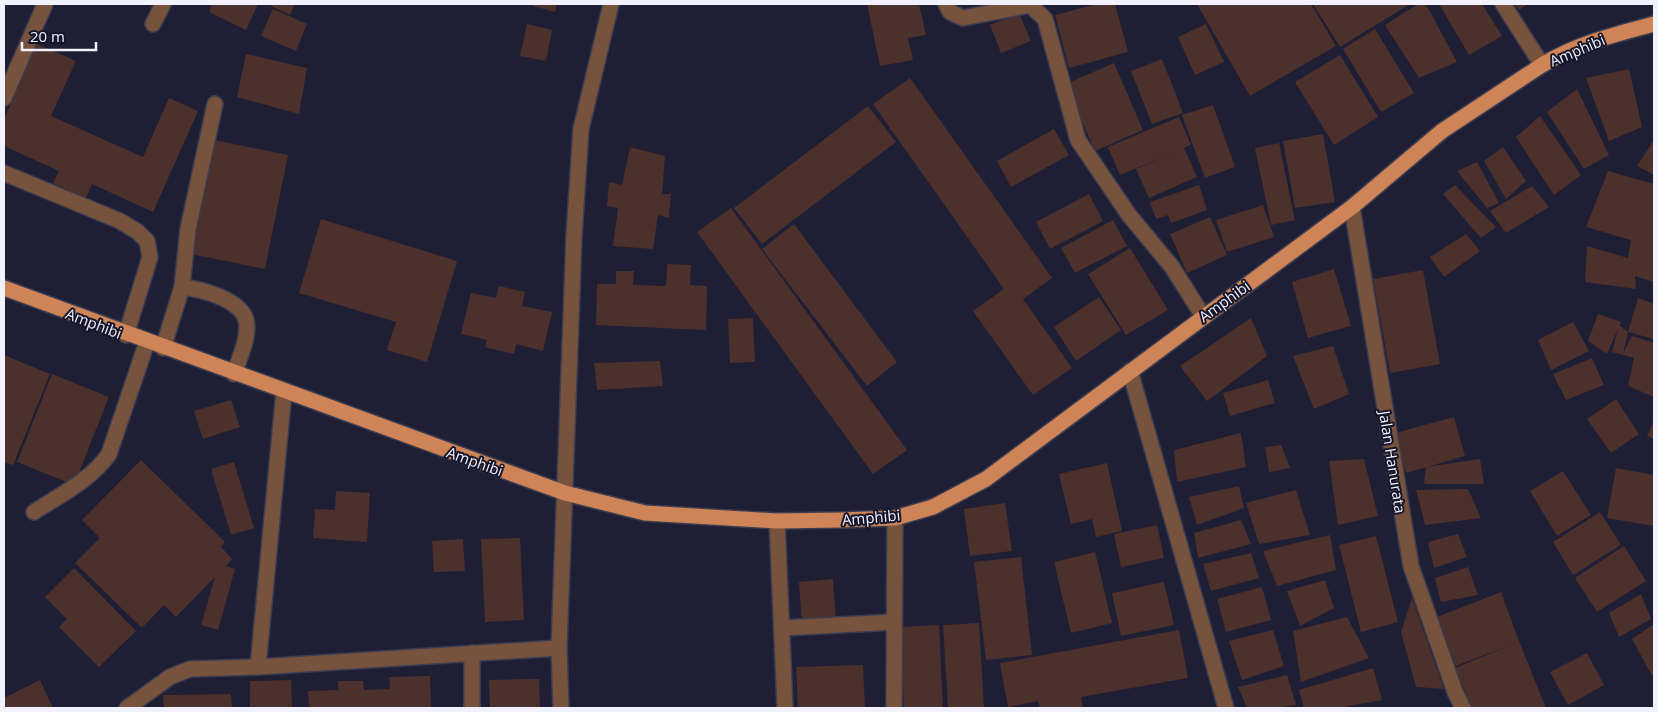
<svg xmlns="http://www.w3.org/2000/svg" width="1658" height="712" viewBox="0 0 1658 712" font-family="'Open Sans',sans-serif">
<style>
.building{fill:#4c302c}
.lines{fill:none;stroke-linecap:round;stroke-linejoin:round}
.minor-casing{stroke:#3c3c50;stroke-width:18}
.major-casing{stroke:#3c3c50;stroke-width:18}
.minor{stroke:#77533e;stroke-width:15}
.major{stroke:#ce8457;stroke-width:15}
.labels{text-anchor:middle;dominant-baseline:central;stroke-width:4;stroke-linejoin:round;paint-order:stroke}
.street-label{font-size:15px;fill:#f2f2ff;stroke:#15152a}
</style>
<rect width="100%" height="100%" fill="#1e1e34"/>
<path class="building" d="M212 4H258L246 30 209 12Z
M272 4H295L290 15 271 6Z
M534 4H557L555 12 533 6Z
M867 4H919L926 35 908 38 913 60 880 66Z
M1097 4H1115L1128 52 1069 68 1055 15Z
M1197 4H1311L1336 46 1250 96Z
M1313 4H1410L1340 47Z
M1418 4H1426L1457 62 1419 78 1385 25Z
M1439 4H1482L1502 36 1469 55Z
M1515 4H1528L1519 10Z
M273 9 307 24 296 51 261 36Z
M1019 13 1031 41 1001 53 990 25Z
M527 24 552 30 546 61 520 56Z
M1206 24 1224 62 1195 75 1178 37Z
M1375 29 1414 93 1381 112 1343 49Z
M37 44 76 61 51 116 143 157 169 98 198 111 153 212 92 184 86 198 53 183 59 171 4 146V119Z
M246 54 307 68 299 114 237 97Z
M1340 55 1378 117 1334 145 1295 82Z
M1162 59 1183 113 1152 124 1131 71Z
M1114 63 1143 130 1095 151 1066 84Z
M1629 69 1642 127 1609 141 1586 78Z
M910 78 1052 278 1023 299 1072 368 1033 395 973 311 1004 289 873 104Z
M1577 89 1609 155 1584 169 1547 112Z
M1213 105 1235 167 1205 178 1182 115Z
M868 106 896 142 762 244 734 208Z
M1540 116 1581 175 1554 195 1516 137Z
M1179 117 1191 145 1184 148 1197 177 1149 198 1136 169 1178 151 1120 175 1108 147Z
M1054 129 1069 155 1011 187 997 161Z
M1323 134 1335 202 1295 208 1283 141Z
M213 140 288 155 265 269 191 254Z
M1654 140V175L1637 166Z
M1279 143 1295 220 1271 225 1255 148Z
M630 147 665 156 662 194H671L669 218 658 215 653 249 613 246 618 208 607 206 609 182 622 185Z
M1503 147 1526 181 1506 199 1484 161Z
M1477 162 1499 203 1487 208 1457 171Z
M1608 171 1654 184V282L1635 276 1636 289 1585 282 1587 246 1628 258 1631 240 1586 227Z
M1199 185 1207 210 1171 223 1168 215 1156 219 1150 202Z
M1455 185 1496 227 1481 238 1443 194Z
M1532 186 1549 207 1506 233 1490 211Z
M1089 194 1103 221 1050 249 1036 222Z
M1263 205 1274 237 1227 252 1216 220Z
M731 208 907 450 873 474 697 232Z
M1210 217 1227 255 1187 273 1170 234Z
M321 219 457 261 427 362 387 350 396 322 299 293Z
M1113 220 1127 246 1075 273 1061 248Z
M794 224 897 362 867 386 762 249Z
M1466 234 1480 251 1444 277 1430 257Z
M1130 248 1168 310 1126 335 1088 274Z
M667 264 691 265 690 285 707 286 706 330 596 325 597 284H616V271H634L633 285 666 286Z
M1334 269 1351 326 1308 338 1292 282Z
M1423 270 1440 364 1390 373 1373 279Z
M499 286 525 292 522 306 552 312 543 351 516 344 514 354 485 347 487 340 461 334 471 293 496 298Z
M1099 297 1121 330 1076 361 1054 327Z
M1638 298 1654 304V339L1628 332Z
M1598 314 1621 322 1607 354 1588 341Z
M753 318 755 362 730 363 728 319Z
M1251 318 1267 356 1207 401 1180 366Z
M1573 322 1589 351 1551 370 1538 340Z
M1619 325 1628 332 1623 354 1632 336 1654 343V397L1628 386 1634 358 1612 352Z
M1333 346 1349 394 1314 409 1293 356Z
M4 355 50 374 13 465 4 462Z
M1592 358 1604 385 1566 400 1553 374Z
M660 361 663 386 597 390 594 363Z
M52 374 109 397 74 485 17 462Z
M1268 380 1275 403 1230 416 1223 393Z
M1616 399 1639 434 1611 453 1587 419Z
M231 400 240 427 203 439 194 411Z
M1454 417 1465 456 1406 473 1395 433Z
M1654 421V439L1647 436Z
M1241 433 1246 467 1177 482 1174 450Z
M1281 445 1290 468 1269 472 1265 447Z
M1364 459 1378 516 1338 525 1329 461Z
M1480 459 1484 484H1424L1426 467Z
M141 460 225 542 221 547 232 559 226 566 235 569 218 630 201 625 215 577 176 617 164 605 142 628 75 563 100 538 82 520Z
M234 462 254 528 231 535 211 469Z
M1107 463 1122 531 1096 537 1092 519 1071 524 1059 474Z
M1616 468 1654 475V526L1607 518Z
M1563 471 1591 515 1557 536 1530 491Z
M1239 486 1244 508 1197 525 1189 497Z
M1468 489 1481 518 1425 525 1416 490Z
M1296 490 1310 535 1259 544 1246 503Z
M336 491 370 493 367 542 313 538 315 509 335 510Z
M1005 503 1012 551 970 556 964 509Z
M1600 512 1621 545 1573 575 1553 542Z
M1241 520 1251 544 1198 558 1194 533Z
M1157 525 1164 558 1121 567 1114 534Z
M1458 534 1467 557 1434 568 1428 542Z
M1330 535 1336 570 1277 586 1263 551Z
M1376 536 1398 622 1361 632 1339 545Z
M520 538 524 620 485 622 481 539Z
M463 539 465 571 434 572 432 541Z
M1624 546 1646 581 1597 612 1575 578Z
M1095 552 1112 623 1071 633 1054 562Z
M1251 553 1259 578 1211 591 1203 564Z
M1021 557 1032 655 986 660 974 562Z
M1468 567 1478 595 1441 602 1435 578Z
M74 568 136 631 99 667 59 627 67 619 45 597Z
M833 579 836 623 802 625 799 582Z
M1325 580 1334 608 1300 626 1287 591Z
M1164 582 1174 625 1121 636 1112 593Z
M1262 587 1271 620 1226 632 1217 599Z
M1501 592 1519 641 1546 708H1472L1455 668 1513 644 1456 666 1437 617Z
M1641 594 1651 619 1619 637 1609 613Z
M1412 598 1444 689 1416 687 1401 632Z
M1347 617 1369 658 1301 682 1293 631Z
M979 623 984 708H948L943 625Z
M1654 624V674L1652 676 1632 639Z
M939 625 943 708H904L900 627Z
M1179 630 1188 678 1081 697 1083 708H1040L1038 701 1008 707 1000 663Z
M1273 630 1284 666 1242 680 1229 641Z
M1587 653 1604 685 1568 705 1550 672Z
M863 665 865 708H798L796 667Z
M1373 668 1382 700 1339 708H1304L1299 690Z
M1287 675 1296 705 1277 708H1247L1238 687Z
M430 676 431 708H309L308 691 338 690V681H363L364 690 390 689 389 677Z
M539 679 540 708H490L489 680Z
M40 680 53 708H4V698Z
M291 680 292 708H250V681Z
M231 694 232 708H164L163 695Z"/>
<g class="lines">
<defs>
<path id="minor" d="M946 4 950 12 963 18 1030 5 1045 19 1078 140 1129 215 1172 267 1203 316
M1503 4 1542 65
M153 24 163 4
M4 98 45 4
M4 173 120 221 138 232 147 241 150 257 126 335
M1352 207 1411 566 1455 692 1463 708
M182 287 188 229 215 104
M163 348 182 287C201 289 240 299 246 320 250 337 239 358 234 374
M1130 371 1226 708
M34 512C60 495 91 480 109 454L147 342
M777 521 785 708
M782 628 894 622
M258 667 284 391
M127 708 170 677 190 669 258 667 559 648
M472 708V653
M561 708 559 648 574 236 581 129 611 4
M894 708 895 518"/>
<path id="major" d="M4 288 565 493 645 513 777 521 840 520 895 518 933 507 986 479 1352 207 1442 131 1542 65C1576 44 1616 34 1654 24"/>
</defs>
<use href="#minor" class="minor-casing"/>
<use href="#major" class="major-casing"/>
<use href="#minor" class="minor"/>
<use href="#major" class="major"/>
</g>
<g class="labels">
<g class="street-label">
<text transform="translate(1577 50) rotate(-23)">Amphibi</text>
<text transform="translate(1224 301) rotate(-36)">Amphibi</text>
<text transform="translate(94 323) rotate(21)">Amphibi</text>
<text transform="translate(475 461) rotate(20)">Amphibi</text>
<text transform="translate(1393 462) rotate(81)">Jalan Hanurata</text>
<text transform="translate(871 517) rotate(-5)">Amphibi</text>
</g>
</g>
<rect width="1658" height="712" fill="none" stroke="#f2f2ff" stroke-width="10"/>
<path d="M22 42v8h74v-8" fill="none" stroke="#f2f2ff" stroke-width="2.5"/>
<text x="30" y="42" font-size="15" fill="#f2f2ff" stroke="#15152a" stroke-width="4" paint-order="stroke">20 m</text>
</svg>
